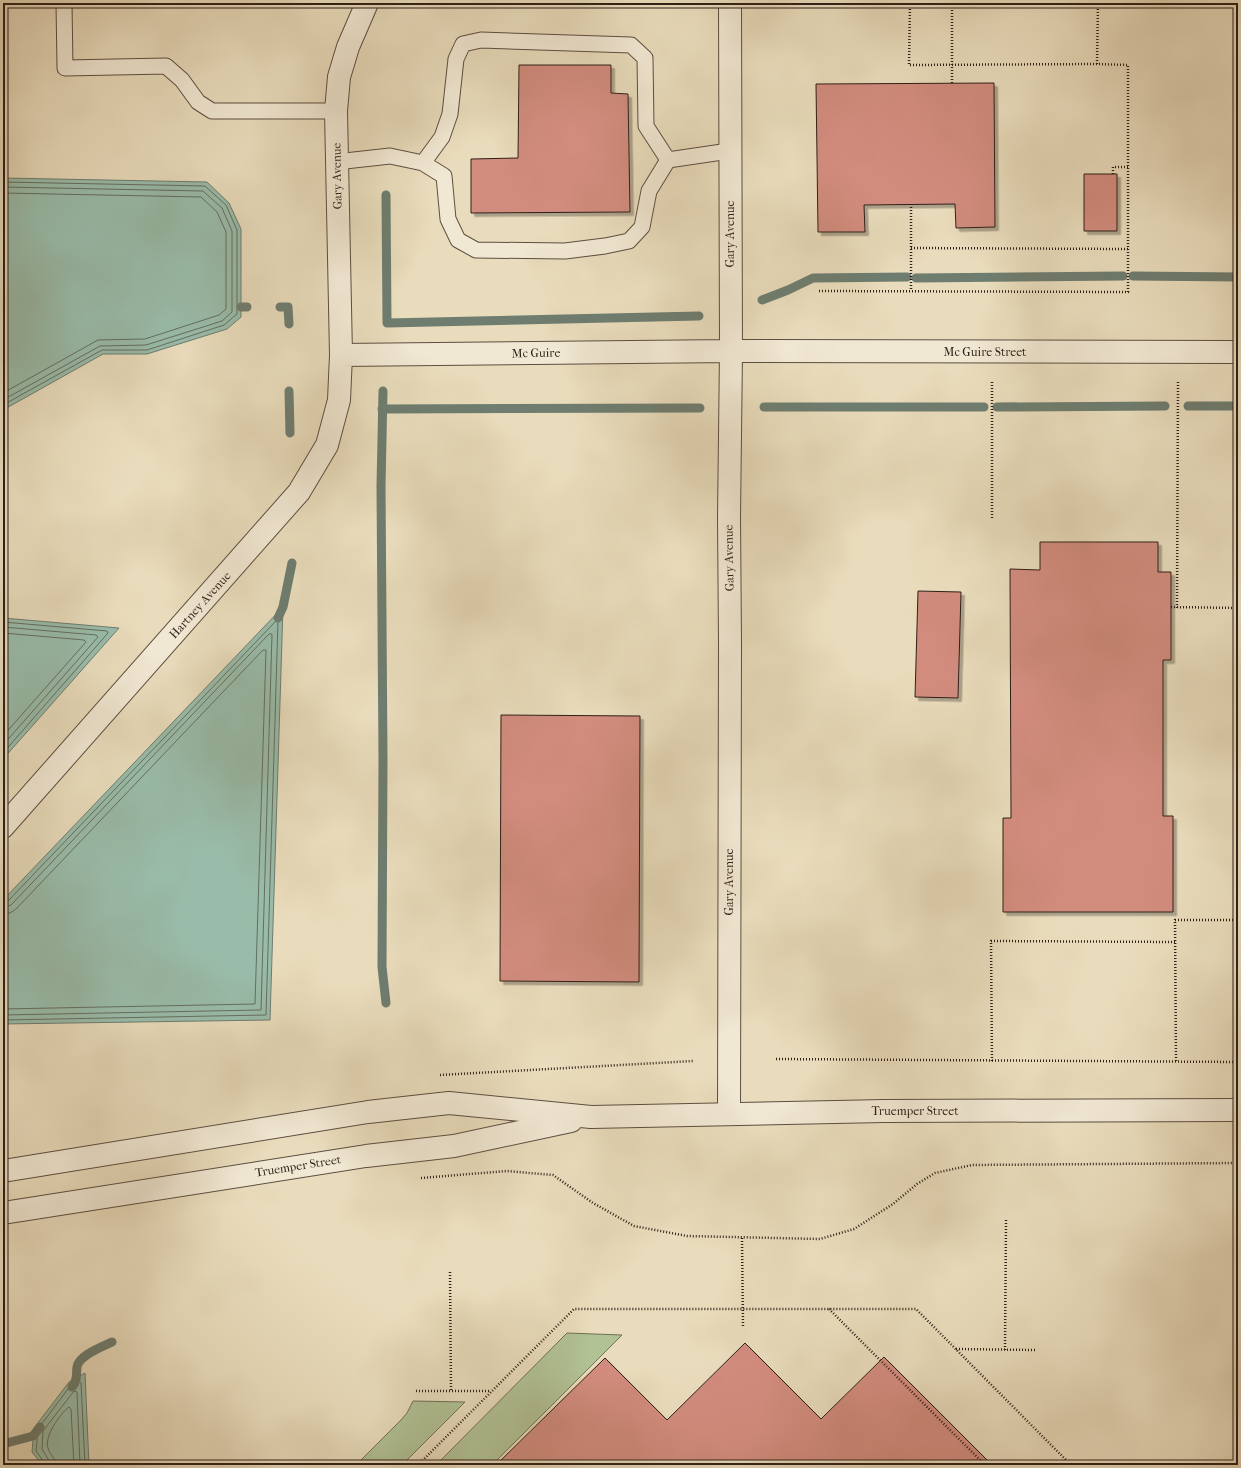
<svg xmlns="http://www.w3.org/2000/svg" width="1241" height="1468" viewBox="0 0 1241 1468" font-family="'IM FELL French Canon',serif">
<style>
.green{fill:#b1c295;stroke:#707056}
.water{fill:#99bcaa;stroke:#6e7d70}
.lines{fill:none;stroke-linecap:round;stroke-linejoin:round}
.shore{stroke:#646e61;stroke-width:1}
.stream{stroke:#6e7d70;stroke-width:9}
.building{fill:#d28c7e;stroke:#2e1f18;filter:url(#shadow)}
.service-casing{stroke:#5d4e41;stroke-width:17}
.minor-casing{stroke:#5d4e41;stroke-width:24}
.tertiary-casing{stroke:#5d4e41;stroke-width:24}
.path{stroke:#2e1f18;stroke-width:2.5;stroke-dasharray:1 2;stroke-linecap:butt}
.service{stroke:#f1e8d3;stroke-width:15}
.minor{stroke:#f1e8d3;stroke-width:22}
.tertiary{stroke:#f1e8d3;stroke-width:22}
.labels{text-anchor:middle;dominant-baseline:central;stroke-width:3.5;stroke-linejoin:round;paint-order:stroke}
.street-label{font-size:12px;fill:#2e1f18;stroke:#f1e8d3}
</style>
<defs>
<filter id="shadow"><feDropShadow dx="3.5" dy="3.5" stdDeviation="0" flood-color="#0004"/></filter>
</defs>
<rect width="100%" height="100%" fill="#e9dcbc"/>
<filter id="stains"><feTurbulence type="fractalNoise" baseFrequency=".005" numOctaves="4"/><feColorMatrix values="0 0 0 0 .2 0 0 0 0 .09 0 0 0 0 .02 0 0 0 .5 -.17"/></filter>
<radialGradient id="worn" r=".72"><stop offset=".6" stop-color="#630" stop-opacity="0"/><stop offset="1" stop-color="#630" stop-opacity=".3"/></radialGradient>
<path class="green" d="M567 1333 622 1335 492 1465H436Z
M413 1401 465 1402 402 1465H356L401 1420 407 1413Z"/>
<path class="water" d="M3 178 207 182 229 203 241 229V317L227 329 147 354H103L3 410Z
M283 607 270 1020 3 1024V900Z
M3 618 119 628 3 759Z
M85 1373 89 1465H42L32 1452 34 1428 69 1382Z"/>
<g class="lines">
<path class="shore" d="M3 182 205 186 226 205 237 230V314L224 325 147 350H102L3 405
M3 187 203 191 222 208 232 231V312L222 321 146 345 100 346 3 400
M3 193 201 197 217 212 226 232V309L219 315 145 339 98 340 3 393
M3 622 107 631 108 633 3 753
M3 627 96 635 98 637 3 745
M3 633 84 640 86 642 3 736
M3 903 8 901 275 622 278 621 266 1015 3 1020
M3 908 11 905 269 634H272L261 1010 3 1015
M3 914 10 913 16 909 263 650H266L255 1004 3 1009
M45 1465 44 1462 36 1451 38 1429 71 1385 79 1381 81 1383 85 1465
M50 1465 48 1459 42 1449 43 1431 74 1391 77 1392 80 1465
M56 1465C55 1457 50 1455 48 1448 44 1436 60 1414 69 1407L71 1409 74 1465"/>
<path class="stream" d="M386 195 387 323 699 316
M1133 276 1238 277
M916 278 1123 276
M762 300 788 290 813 278 907 277
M241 307H247
M280 307H288L289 324
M289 391 290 433
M383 391 381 486 383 758 382 967 386 1003
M1188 406H1238
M764 407H984
M997 407 1165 406
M382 409 700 408
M278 618 283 607 292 563
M72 1387C78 1381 76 1374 77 1367 79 1355 102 1347 112 1342
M3 1444 33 1436 40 1427"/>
</g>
<path class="building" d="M519 65H611V93L628 94 630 212 471 213V159L518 158Z
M994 83 995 227 956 228 955 204 864 205 865 232H818L816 84Z
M1084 174H1117V231H1084Z
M1040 542H1158V572H1171V660H1163V816H1173V912H1003V818H1011L1010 569 1040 570Z
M918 591 961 592 958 698 915 697Z
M501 715 640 716 639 982 500 981Z
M745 1343 821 1419 884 1357 992 1465H496L605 1358 667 1420Z"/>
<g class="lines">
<defs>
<path id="service" d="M64 3 65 68 166 66 182 80 198 102 212 111H336
M336 162 390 156 423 163 444 176 448 219 458 240 476 250 565 251 605 246 629 241 642 227 649 191 668 160 729 151
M423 163 442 137 450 114 456 59 463 44 481 40 631 45 645 58 646 126 668 160"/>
<path id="minor" d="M341 355 731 351 1238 352
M3 827 299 492 327 445 339 400 341 355 336 111 339 77 348 47 367 3
M729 1114 730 642 729 518 731 351 730 3"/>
<path id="tertiary" d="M3 1171 368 1112 449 1103 591 1117 884 1111 1238 1110
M3 1213 366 1156 454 1146 571 1121"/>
</defs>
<use href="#service" class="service-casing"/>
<use href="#minor" class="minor-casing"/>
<use href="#tertiary" class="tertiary-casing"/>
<path class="path" d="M910 3 909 65 1097 64
M952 83V3
M1113 174V167H1128
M911 204V291
M911 248 1128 249
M819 291 1128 292V65L1097 64 1098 3
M992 518V382
M1171 607 1238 608
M1177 608 1178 382
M776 1059 1238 1062
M992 1061 991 941 1175 942
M1176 1061 1175 920H1238
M440 1075 693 1061
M421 1178 507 1171 553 1175 593 1203 634 1226 687 1236 820 1239 854 1229 893 1204 917 1184 935 1173 972 1165 1238 1163
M742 1238 743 1328
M450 1272 451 1391
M829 1309 985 1465
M956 1349 1036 1350
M1005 1350 1006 1220
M416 1391H491
M418 1465 574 1309H916L1071 1465"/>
<use href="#service" class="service"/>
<use href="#minor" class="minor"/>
<use href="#tertiary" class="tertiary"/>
</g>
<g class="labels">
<g class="street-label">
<text transform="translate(337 176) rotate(-91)">Gary Avenue</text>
<text transform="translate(730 234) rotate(-90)">Gary Avenue</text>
<text x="985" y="352">Mc Guire Street</text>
<text transform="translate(536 353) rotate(-1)">Mc Guire</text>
<text transform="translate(729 558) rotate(-91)">Gary Avenue</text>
<text transform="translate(200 605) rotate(-48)">Hartney Avenue</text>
<text transform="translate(729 882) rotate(-90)">Gary Avenue</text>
<text x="915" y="1111">Truemper Street</text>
<text transform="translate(298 1166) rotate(-9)">Truemper Street</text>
</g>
</g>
<rect width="1241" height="1468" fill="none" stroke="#e9dcbc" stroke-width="16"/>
<rect x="4" y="4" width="1233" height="1460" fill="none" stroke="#2e1f18" stroke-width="2"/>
<rect x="8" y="8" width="1225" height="1452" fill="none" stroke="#2e1f18"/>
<rect width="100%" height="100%" filter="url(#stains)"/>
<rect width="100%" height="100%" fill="url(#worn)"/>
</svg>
